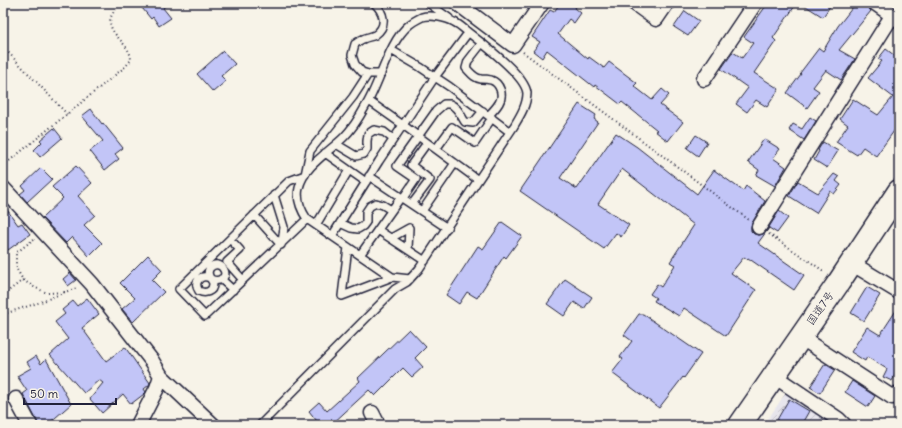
<svg xmlns="http://www.w3.org/2000/svg" width="902" height="428" viewBox="0 0 902 428" font-family="Delius,'Klee One',sans-serif">
<style>
.industrial{fill:url(#industrial-furrows)}
.building{fill:#c2c5f7;stroke:#22223b}
.lines{fill:none;stroke-linecap:round;stroke-linejoin:round}
.lane-casing{stroke:#22223b;stroke-width:10}
.street-casing{stroke:#22223b;stroke-width:17}
.highway-casing{stroke:#22223b;stroke-width:25}
.path{stroke:#22223b;stroke-width:2;stroke-dasharray:1 3;stroke-linecap:butt}
.lane{stroke:#f7f3e8;stroke-width:7}
.street{stroke:#f7f3e8;stroke-width:14}
.highway{stroke:#f7f3e8;stroke-width:22}
.labels{text-anchor:middle;dominant-baseline:central;stroke-width:3;stroke-linejoin:round;paint-order:stroke}
.street-label{font-size:11px;fill:#22223b;stroke:#f7f3e8}
</style>
<defs>
<pattern id="industrial-furrows" width="10" height="10" patternUnits="userSpaceOnUse"><rect width="10" height="10" fill="#e7e5ec"/><path d="M-1 1l2-2M0 10L10 0M9 11l2-2" fill="none" stroke="#c6c4cb"/></pattern>
</defs>
<rect width="100%" height="100%" fill="#f7f3e8"/>
<filter id="ink" filterUnits="userSpaceOnUse"><feTurbulence type="fractalNoise" baseFrequency=".025" numOctaves="2"/><feDisplacementMap in="SourceGraphic" scale="8" xChannelSelector="R" yChannelSelector="G"/><feConvolveMatrix kernelMatrix="1 2 1 2 8 2 1 2 1" color-interpolation-filters="sRGB"/></filter>
<g filter="url(#ink)">
<path class="industrial" d="M787 391 835 425H764Z"/>
<path class="building" d="M138 3H169L163 8 171 18 159 26 153 17 151 19Z
M560 3H578L575 8 581 13 574 23 569 19 558 34 588 59 589 57 604 68 609 62 637 83 634 86 652 100 662 89 669 95 660 105 683 122 668 141 655 131 657 130 622 102 620 104 595 85 594 87 547 50 542 58 533 51 540 42 532 37 550 10 554 12Z
M768 3H797L773 38 776 41 754 73 779 89 767 107 756 100 747 112 736 104 748 88 721 69 733 52 742 58 753 43 744 37Z
M801 3H832L823 17Z
M856 3H867V7L871 11 839 50 855 59 841 80 826 70 813 87 819 91 807 108 787 93 801 74 800 73 819 48 823 51 838 26Z
M685 11 699 21 688 36 674 27Z
M886 49 899 59V124L876 156 863 147 857 155 836 142 848 125 840 119 853 99 878 115 893 97 868 78 882 61 878 59Z
M223 51 235 64 221 76 226 81 213 92 197 74Z
M579 104 596 115 594 119 598 122 560 178 577 189 616 133 637 147 697 194 714 170 743 191 746 186 765 201 752 223 751 227V231L754 234 759 235 763 234 766 232 779 211 788 218 777 233 769 228 758 243 804 275 794 290 748 258 747 259 744 257 731 273 756 290 726 336 684 308 679 316 654 301 656 298 650 294 657 284 661 287 675 265 670 262 694 225 622 169 598 204 629 225 621 237 616 233 604 249 520 191Z
M91 109 102 124 103 123 123 148 115 154 119 159 105 170 90 151 103 141 82 116Z
M810 117 816 121 804 140 789 130 793 124 802 129Z
M54 128 62 138 40 157 34 150 42 142 40 140Z
M696 135 707 142 698 156 687 148Z
M764 139 780 149 773 158 786 167 775 186 756 175 759 170 748 162Z
M823 142 838 151 827 168 814 160 819 151 818 150Z
M76 166 92 183 78 196 95 215 84 225 102 243 89 256 72 237 66 243 42 218 63 198 52 187Z
M41 168 52 179 27 202 20 194 25 190 22 186Z
M834 174 839 177 836 181 841 185 834 194 830 191 816 213 789 196 798 181 818 193Z
M3 204 18 225 22 223 30 234 8 250 3 243Z
M502 222 522 236 506 258 504 256 477 298 467 292 459 304 446 295 478 246 483 249Z
M148 255 162 270 152 280 164 292 133 322 122 309 135 298 120 283Z
M70 273 76 280 68 286 63 279Z
M565 279 592 297 584 309 574 302 564 316 547 304Z
M867 287 880 295 864 321 851 313Z
M87 298 99 314 82 328 106 361 125 347 150 383 149 385 144 389 146 392 144 394 131 404 123 394 102 413 90 399 103 383 99 380 84 393 50 355 68 339 55 322 65 314 62 310 73 301 77 306Z
M899 306V375L896 373 892 381 883 377 887 369 867 357 865 361 851 352 867 327 880 335Z
M639 314H643L701 354 684 378 683 377 659 408 612 373 623 359 620 357 632 341 624 335Z
M409 329 426 347 415 358 423 367 412 377 403 368 375 396 369 390 331 425H320L309 411 319 402 327 411 360 381 358 378Z
M36 356 41 364 46 359 71 404 47 425H40L38 423 23 394 27 391 17 376 31 368 27 362Z
M825 364 835 370 820 393 810 387Z
M852 381 875 396 868 407 845 392Z
M789 399 809 411 801 425H774Z"/>
<g class="lines">
<defs>
<path id="lane" d="M374 3C384 12 388 26 375 35 371 37 367 37 363 39 360 40 358 42 355 44L352 55 355 64 362 72 368 74H381
M428 3 449 18
M482 43 468 61 466 68C471 73 474 78 481 79 485 79 487 79 491 80 500 83 504 95 499 103 496 108 492 112 489 115
M391 50 420 67 450 87 510 132
M369 101 403 125 478 180
M336 144 356 156 364 154 367 149V141L368 134 374 130 384 132 393 139
M436 149 452 127 475 143 492 118
M325 153 366 182
M369 176 447 228
M274 195 284 227 282 243
M403 198 416 179 397 166 436 111 444 104C446 104 448 104 450 104 458 107 461 116 465 122L473 123 483 111
M412 204 430 180 411 165 427 143
M422 211 455 163
M254 215 281 245
M307 219 205 316 179 289 289 181 305 175 310 151 353 97 368 74
M340 223 351 228 358 229 363 226 366 222V212L370 206 376 203 383 205 391 210
M316 225 349 170
M378 230 425 261
M332 236 379 161 435 77 468 33
M391 238 409 228 408 249
M230 239 240 250 227 262 243 280
M348 247 342 296 392 277
M360 255 401 197
M210 278C200 274 193 282 199 291 205 294 213 292 213 284 213 281 210 279 209 276 205 266 219 260 224 270 228 278 218 283 211 279
M221 279 233 290
M260 425 395 289 407 282 419 269 514 126C520 116 527 105 527 93 525 75 483 44 469 33 464 29 459 24 454 22 447 18 430 14 422 17 418 19 412 22 409 25 388 42 380 84 365 107 359 118 353 128 344 137 329 152 304 166 299 188 296 200 301 210 307 219L392 277 410 279"/>
<path id="street" d="M457 3 513 45 542 3
M634 3 656 19 667 3
M875 3 899 20
M704 79 755 3
M3 188 92 284 152 361 161 376 213 425
M759 227 892 16
M851 263 899 292
M800 337 892 397 899 393
M774 376 838 419 844 425
M16 399 30 425
M372 413 378 425
M138 425 157 388 161 376"/>
<path id="highway" d="M740 425 839 282 899 191"/>
</defs>
<use href="#lane" class="lane-casing"/>
<use href="#street" class="street-casing"/>
<use href="#highway" class="highway-casing"/>
<path class="path" d="M3 47 67 114
M523 52 749 220
M3 166 125 67 131 60C131 42 101 32 113 13 115 10 118 6 121 3
M769 234 825 272
M34 239 16 253V268L23 280 34 287 47 293 65 292
M3 295 23 280
M3 313H7L41 302 65 292 77 288"/>
<use href="#lane" class="lane"/>
<use href="#street" class="street"/>
<use href="#highway" class="highway"/>
</g>
</g>
<g class="labels">
<g class="street-label">
<text transform="translate(820 308) rotate(-55)">国道7号</text>
</g>
</g>
<rect width="902" height="428" fill="none" stroke="#f7f3e8" stroke-width="16"/>
<rect x="8" y="8" width="886" height="412" fill="none" stroke="#22223b" stroke-width="1.5" filter="url(#ink)"/>
<path d="M24 398v6h92v-6" fill="none" stroke="#22223b" stroke-width="2"/>
<text x="30" y="398" font-size="12" fill="#22223b" stroke="#f7f3e8" stroke-width="3" paint-order="stroke">50 m</text>
</svg>
